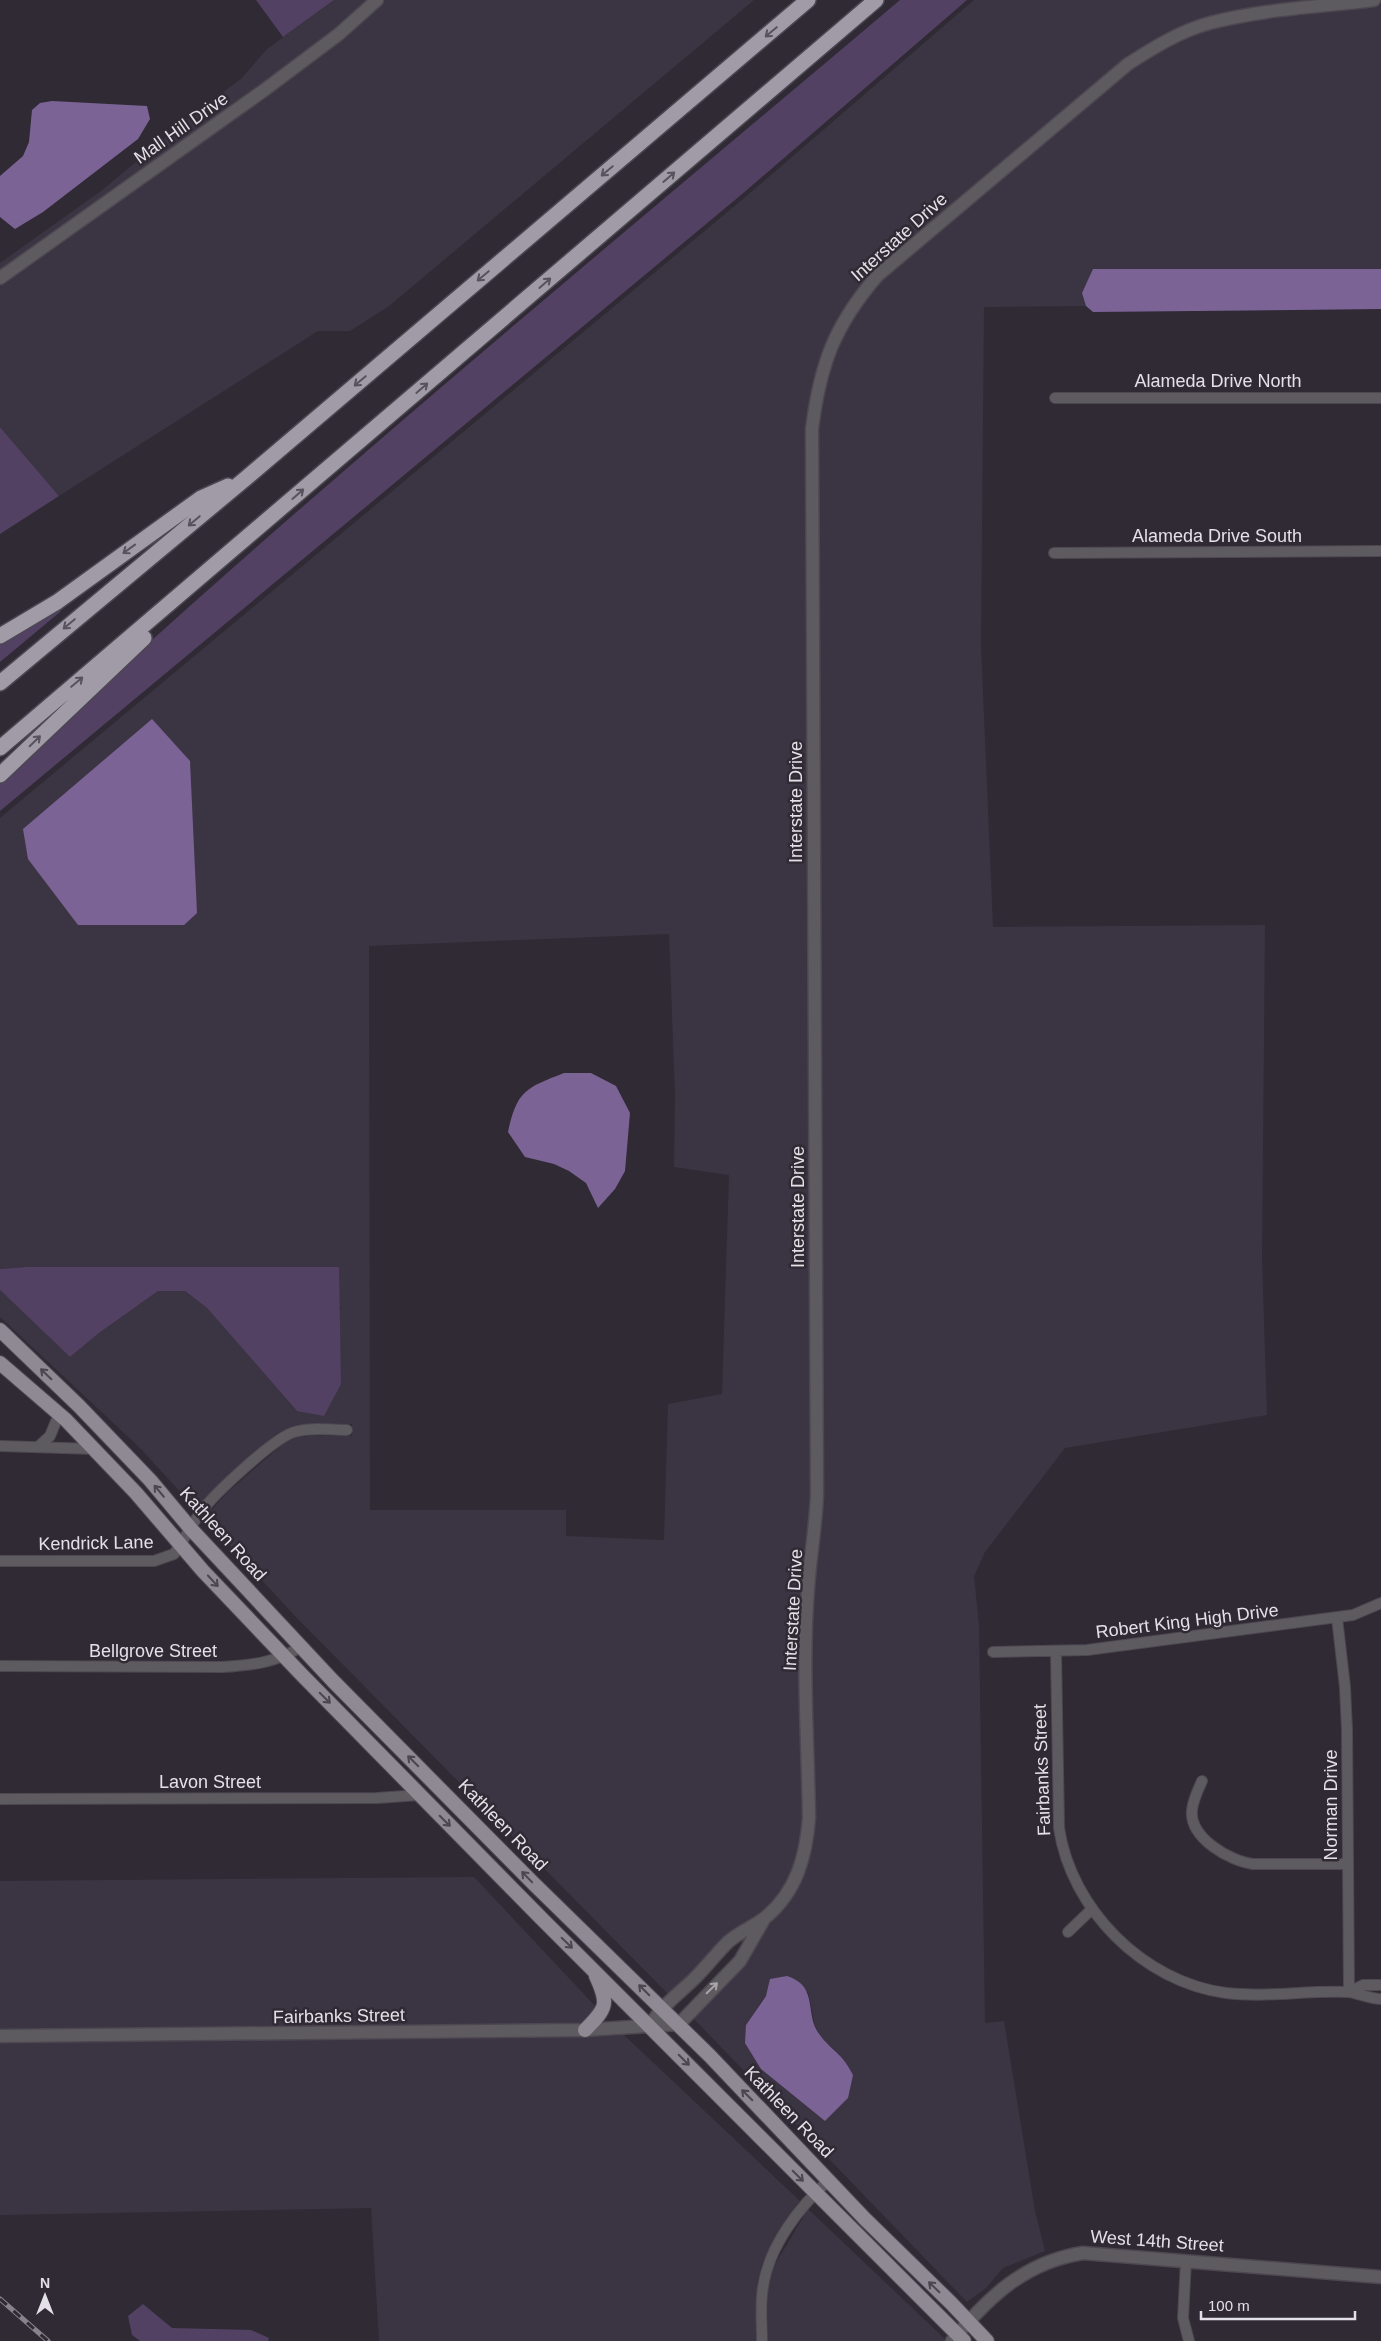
<svg xmlns="http://www.w3.org/2000/svg" width="1381" height="2341" viewBox="0 0 1381 2341" font-family="Arial,sans-serif">
<style>
.built{fill:#3b3543;fill-rule:evenodd}
.green{fill:#524163}
.water{fill:#7c6396}
.lines{fill:none;stroke-linecap:round;stroke-linejoin:round}
.minor-casing{stroke:#4c4751;stroke-width:12}
.tertiary-casing{stroke:#4c4751;stroke-width:15}
.primary-casing{stroke:#4c4751;stroke-width:16}
.motorway-casing{stroke:#4c4751;stroke-width:18}
.minor{stroke:#5e5b60;stroke-width:10}
.tertiary{stroke:#5e5b60;stroke-width:12}
.primary{stroke:#8e8993;stroke-width:14}
.motorway{stroke:#a09ba7;stroke-width:15}
.rail-casing{stroke:#86838b;stroke-width:5}
.rail{stroke:#2f2a34;stroke-width:3;stroke-dasharray:9;stroke-linecap:butt}
.oneway{stroke:#57525c}
.oneway2{stroke:#4c4650}
.oneway3{stroke:#a7a5aa}
.labels{text-anchor:middle;dominant-baseline:central;stroke-width:5;stroke-linejoin:round;paint-order:stroke}
.street-label{font-size:18px;fill:#e3e1e7;stroke:#2f2a34}
</style>
<rect width="100%" height="100%" fill="#2f2a34"/>
<path class="built" d="M334 0H369L336 29 260 86 0 271V263L101 191 200 109 241 79 267 49Z
M385 0H754L389 306 350 331H318L59 496 0 427V286L266 96 342 38Z
M974 0H1324L1183 27 1153 41 1125 59 874 271 842 313 827 341 817 370 806 429 812 1494 802 1836 792 1876 775 1901 714 1951 669 1995 295 1616 204 1518 229 1491 283 1444 294 1438 308 1436H352V1424H307L292 1426 278 1433 222 1481 196 1509 139 1447 0 1317V1290L70 1357 99 1333 158 1291H185L207 1308 297 1411 341 1308 26 1267 0 1269V818L743 199ZM669 934 675 1093 674 1167 729 1175 722 1394 668 1404 664 1540 566 1536V1510H370L369 946Z
M1381 5V269H1094L1082 293 1086 306 984 307 981 646 993 927 1265 925 1262 1258 1267 1415 1065 1448 985 1552 974 1576 979 1626 985 2023 1004 2021 1035 2211 1045 2251 1003 2268 986 2288 967 2302 692 2017 744 1965 770 1921 783 1909 801 1883 813 1837 814 1818 811 1635 817 430 821 400 836 346 851 319 880 280 1131 69 1157 52 1211 29 1247 22ZM808 1992 815 2026 821 2037 845 2060 848 2098 825 2121 746 2025 766 1995Z
M474 1877 597 2008 583 2024 0 2030V1881Z
M624 2035 800 2201 789 2216 762 2264 757 2287V2341H379L371 2208 0 2215V2042L536 2036H583L585 2038 587 2036Z
M808 2209 946 2340 945 2341H768V2289L773 2268Z"/>
<path class="green" d="M256 0H334L283 37Z
M900 0H967L741 195 0 811V779C290 508 597 256 900 0Z
M0 427 59 496 0 534Z
M59 606 62 608 60 612 0 662V643Z
M26 1267H339L341 1384 324 1416 297 1411 207 1308 185 1291H158L99 1333 70 1357 0 1290V1269Z
M143 2304 172 2328 251 2330 269 2338 268 2341H140L132 2335 128 2316Z"/>
<path class="water" d="M52 101 147 106 150 119 138 139 43 212 15 229 0 217V176L23 156 29 142 32 110 40 103Z
M1093 269H1381V309L1093 312 1086 306 1082 293Z
M152 719 190 761 197 913 184 925H78L28 859 23 829Z
M564 1073H591L616 1086 630 1113 625 1171 615 1189 598 1208 586 1183 569 1171 554 1164 525 1157 508 1132C517 1090 526 1088 564 1073Z
M787 1976C815 1985 807 2006 815 2027 821 2040 834 2049 843 2059 847 2064 850 2070 853 2075L848 2098 825 2121 761 2069 745 2043 746 2025 766 1996 770 1979Z"/>
<g class="lines">
<defs>
<path id="minor" d="M1055 398H1381
M1054 553 1381 551
M0 1446 95 1449
M38 1447 50 1436 59 1414
M0 1561H154L174 1554C184 1540 191 1525 201 1512 214 1494 274 1438 294 1432 310 1427 330 1430 347 1430
M1337 1618 1345 1687 1347 1730 1349 1992
M993 1652 1087 1650 1353 1615 1381 1603
M1056 1652 1059 1828C1071 1909 1143 1982 1226 1993 1266 1998 1307 1990 1348 1992 1359 1993 1369 1999 1381 1999
M0 1666 222 1667C253 1665 274 1663 301 1647
M1202 1781C1198 1790 1193 1800 1192 1810 1189 1838 1230 1861 1253 1864H1348
M0 1799 377 1798 419 1795
M1068 1932 1092 1909
M1349 1992 1363 1985H1381
M1186 2261 1183 2318 1189 2341
M762 2341C762 2323 760 2304 763 2287 769 2246 799 2207 829 2180"/>
<path id="tertiary" d="M0 278 263 91 339 34 377 0
M650 2025C663 2005 677 1995 694 1979 706 1967 716 1954 728 1942 739 1932 755 1926 766 1917 797 1891 806 1856 809 1818 808 1742 802 1665 808 1589 810 1557 816 1526 817 1494L812 429C820 365 834 326 877 276L1128 64C1153 48 1180 31 1210 23 1263 9 1320 7 1374 0
M0 2036 585 2030 679 2024 740 1961 763 1921
M952 2341C988 2297 1025 2262 1083 2253L1381 2277"/>
<path id="primary" d="M0 1330 79 1406 150 1480 191 1529 333 1681 533 1883 710 2056 865 2219 951 2303 987 2341
M0 1363 66 1420 136 1493 203 1571 302 1675 541 1918 964 2341
M585 2030C607 2008 609 2004 596 1976"/>
<path id="motorway" d="M0 636 57 602 201 498 228 486
M0 683 245 479 808 0
M0 748 876 0
M0 775 144 638"/>
</defs>
<use href="#minor" class="minor-casing"/>
<use href="#tertiary" class="tertiary-casing"/>
<use href="#primary" class="primary-casing"/>
<use href="#motorway" class="motorway-casing"/>
<use href="#minor" class="minor"/>
<use href="#tertiary" class="tertiary"/>
<use href="#primary" class="primary"/>
<use href="#motorway" class="motorway"/>
<defs>
<path id="rail" d="M0 2299 48 2341"/>
</defs>
<use href="#rail" class="rail-casing"/>
<use href="#rail" class="rail"/>
</g>
<defs><path id="oneway-shaft" d="M-6 0H5M1.5-3L5.5 0L1.5 3" fill="none" stroke-width="1.6" stroke-linecap="round" stroke-linejoin="round" transform="scale(1.25)"/></defs>
<g class="oneway">
<use href="#oneway-shaft" transform="translate(771 32) rotate(140)"/>
<use href="#oneway-shaft" transform="translate(607 171) rotate(140)"/>
<use href="#oneway-shaft" transform="translate(669 177) rotate(-41)"/>
<use href="#oneway-shaft" transform="translate(483 276) rotate(140)"/>
<use href="#oneway-shaft" transform="translate(545 283) rotate(-41)"/>
<use href="#oneway-shaft" transform="translate(360 381) rotate(140)"/>
<use href="#oneway-shaft" transform="translate(422 388) rotate(-41)"/>
<use href="#oneway-shaft" transform="translate(298 494) rotate(-41)"/>
<use href="#oneway-shaft" transform="translate(194 521) rotate(140)"/>
<use href="#oneway-shaft" transform="translate(129 549) rotate(144)"/>
<use href="#oneway-shaft" transform="translate(69 624) rotate(140)"/>
<use href="#oneway-shaft" transform="translate(77 682) rotate(-40)"/>
<use href="#oneway-shaft" transform="translate(35 741) rotate(-44)"/>
</g>
<g class="oneway2">
<use href="#oneway-shaft" transform="translate(46 1374) rotate(-136)"/>
<use href="#oneway-shaft" transform="translate(159 1491) rotate(-130)"/>
<use href="#oneway-shaft" transform="translate(213 1581) rotate(47)"/>
<use href="#oneway-shaft" transform="translate(325 1698) rotate(45)"/>
<use href="#oneway-shaft" transform="translate(413 1761) rotate(-135)"/>
<use href="#oneway-shaft" transform="translate(445 1821) rotate(45)"/>
<use href="#oneway-shaft" transform="translate(527 1877) rotate(-134)"/>
<use href="#oneway-shaft" transform="translate(567 1943) rotate(44)"/>
<use href="#oneway-shaft" transform="translate(644 1990) rotate(-135)"/>
<use href="#oneway-shaft" transform="translate(684 2060) rotate(45)"/>
<use href="#oneway-shaft" transform="translate(747 2095) rotate(-135)"/>
<use href="#oneway-shaft" transform="translate(798 2176) rotate(45)"/>
<use href="#oneway-shaft" transform="translate(934 2287) rotate(-136)"/>
</g>
<use class="oneway3" href="#oneway-shaft" transform="translate(712 1988) rotate(-44)"/>
<g class="labels">
<g class="street-label">
<text transform="translate(181 128) rotate(-35)">Mall Hill Drive</text>
<text transform="translate(899 237) rotate(-42)">Interstate Drive</text>
<text x="1218" y="381">Alameda Drive North</text>
<text x="1217" y="536">Alameda Drive South</text>
<text transform="translate(796 802) rotate(-90)">Interstate Drive</text>
<text transform="translate(798 1207) rotate(-90)">Interstate Drive</text>
<text transform="translate(223 1534) rotate(48)">Kathleen Road</text>
<text transform="translate(96 1543) rotate(-1)">Kendrick Lane</text>
<text transform="translate(793 1610) rotate(-87)">Interstate Drive</text>
<text transform="translate(1187 1621) rotate(-7)">Robert King High Drive</text>
<text x="153" y="1651">Bellgrove Street</text>
<text transform="translate(1042 1770) rotate(-92)">Fairbanks Street</text>
<text x="210" y="1782">Lavon Street</text>
<text transform="translate(1331 1805) rotate(-90)">Norman Drive</text>
<text transform="translate(503 1825) rotate(46)">Kathleen Road</text>
<text transform="translate(339 2016) rotate(-1)">Fairbanks Street</text>
<text transform="translate(789 2112) rotate(46)">Kathleen Road</text>
<text transform="translate(1157 2241) rotate(4)">West 14th Street</text>
</g>
</g>
<g transform="translate(45 2296)" stroke="#2f2a34" stroke-width="4" paint-order="stroke">
<path d="M0-4L9 19L0 12L-9 19Z" fill="#e3e1e7"/>
<text y="-8" font-size="14" font-weight="bold" text-anchor="middle" fill="#e3e1e7">N</text>
</g>
<path d="M1201 2311v8h154v-8" fill="none" stroke="#e3e1e7" stroke-width="2.5"/>
<text x="1208" y="2311" font-size="15" fill="#e3e1e7" stroke="#2f2a34" stroke-width="4" paint-order="stroke">100 m</text>
</svg>
